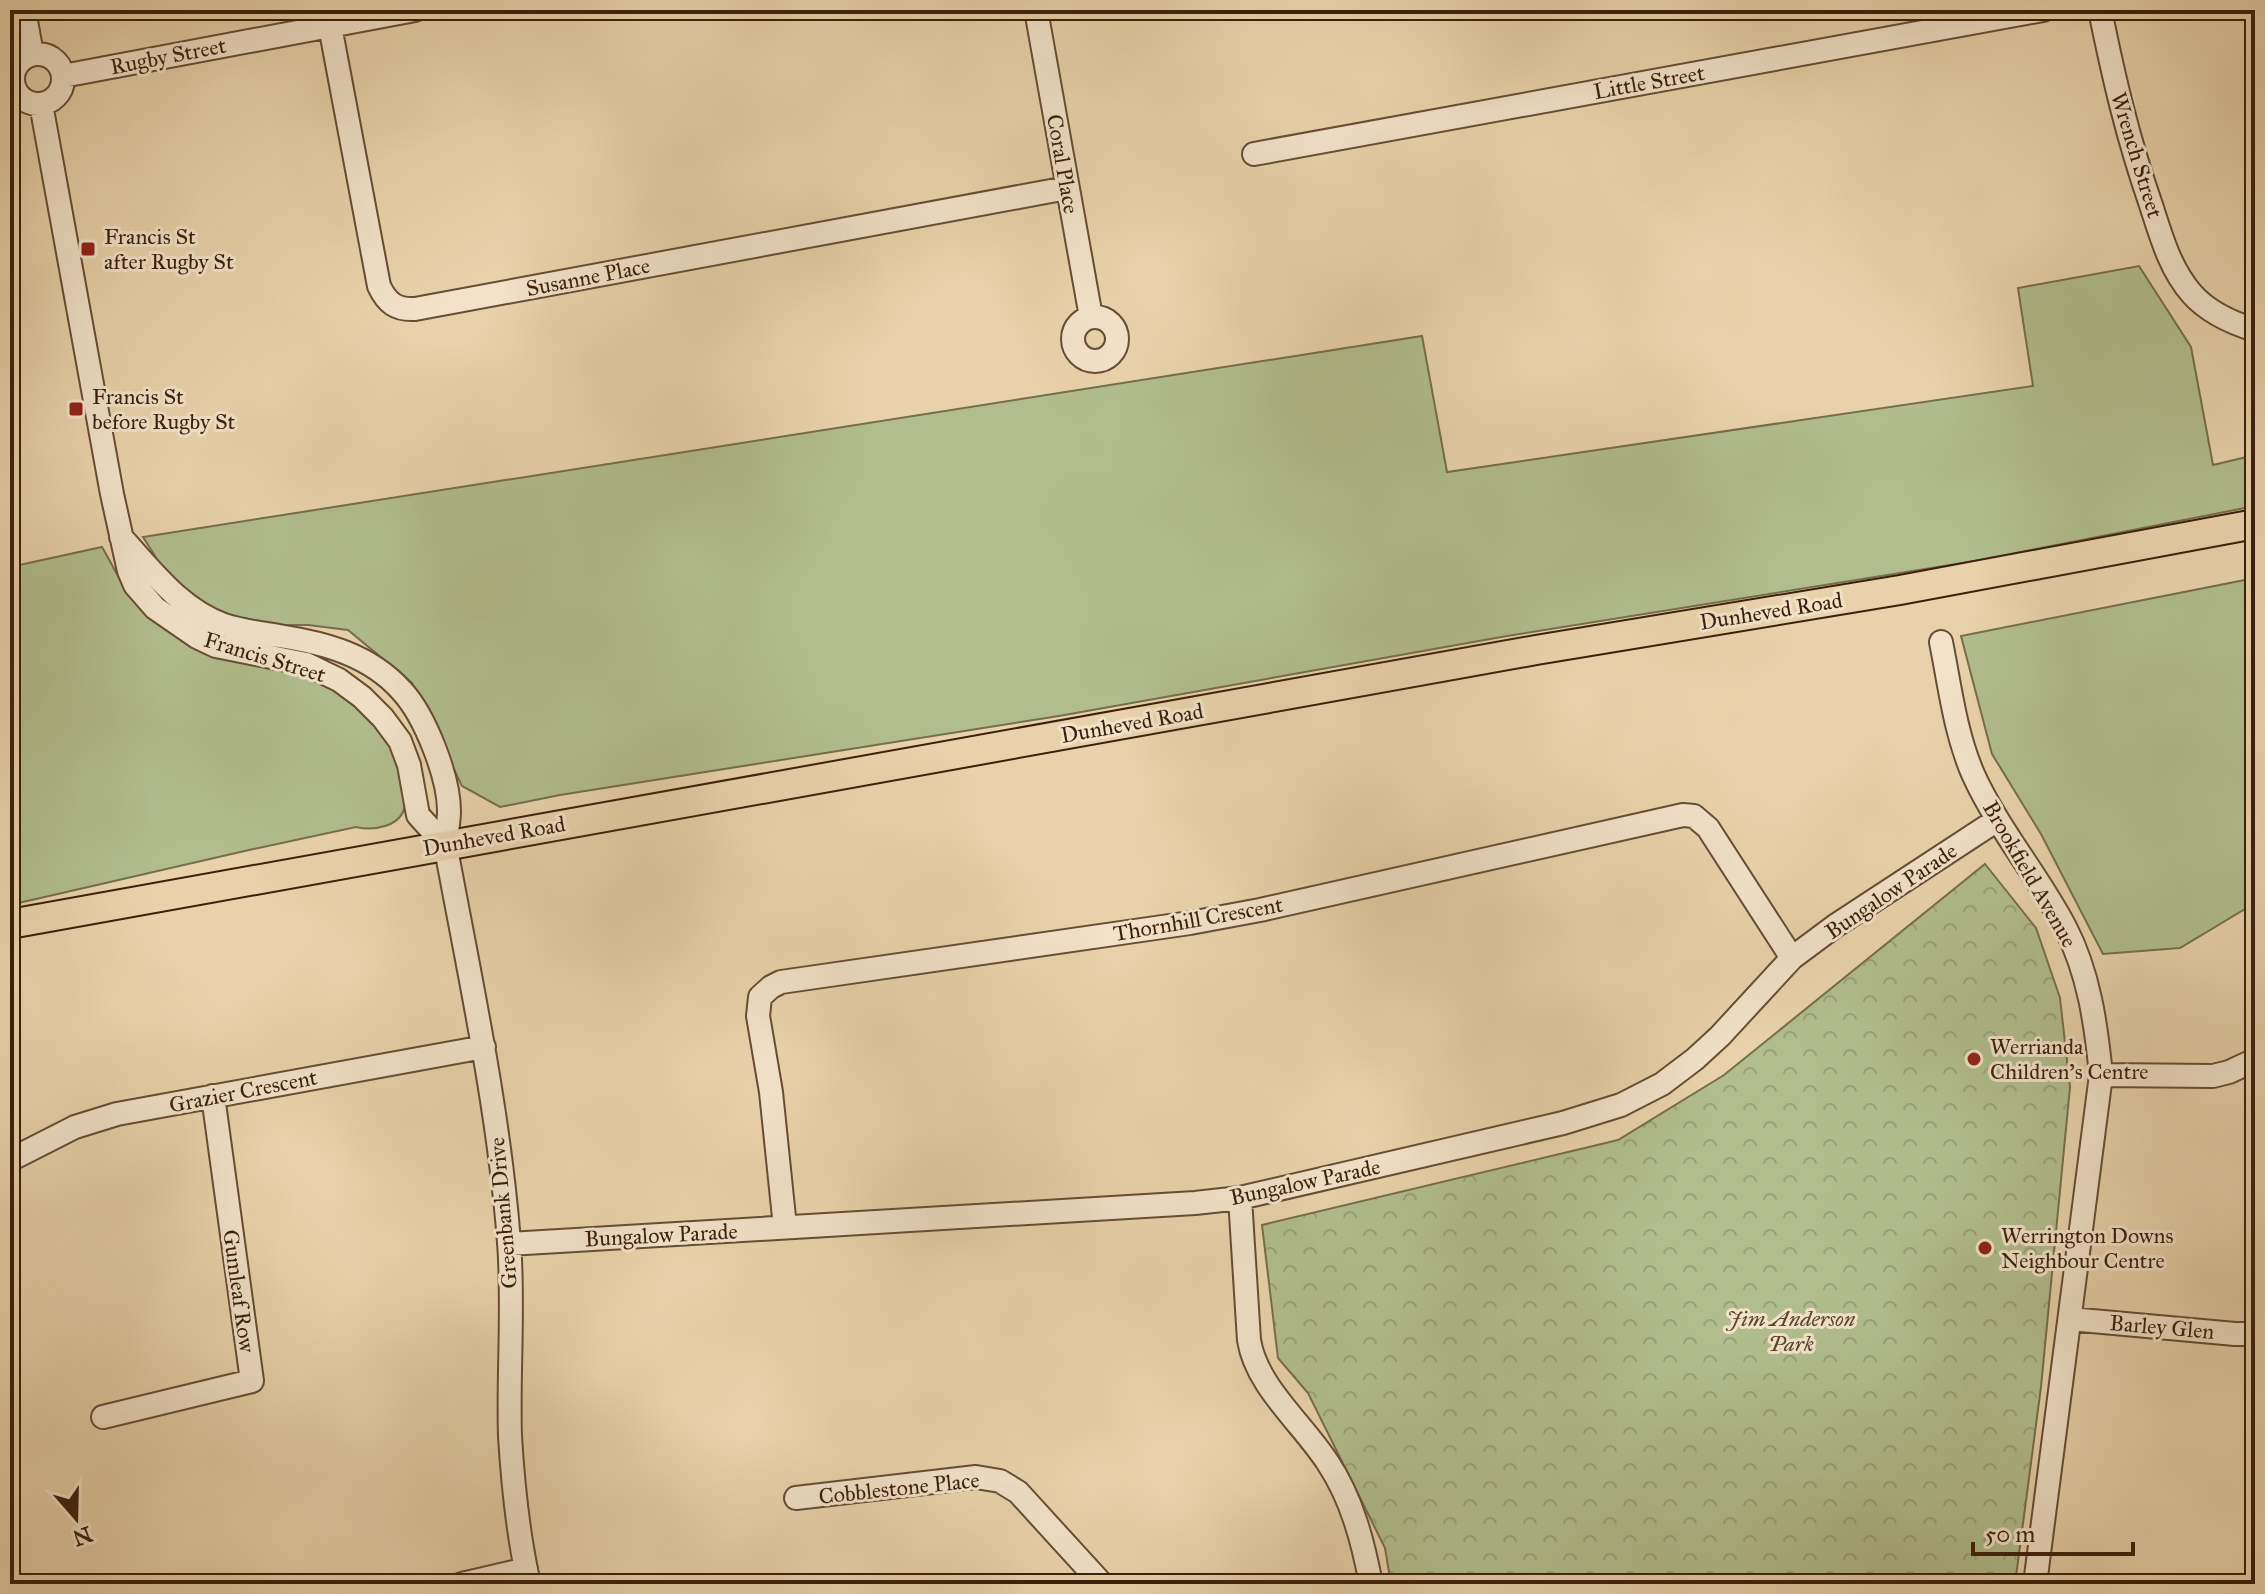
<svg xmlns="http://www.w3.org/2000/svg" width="2265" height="1594" viewBox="0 0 2265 1594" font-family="'IM FELL Great Primer',serif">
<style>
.grass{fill:#b1bd8d;stroke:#766e4c;stroke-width:2}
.park{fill:url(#park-crowns);stroke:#766e4c;stroke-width:2}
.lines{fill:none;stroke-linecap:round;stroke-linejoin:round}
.minor-casing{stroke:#674c33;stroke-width:26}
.major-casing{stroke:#3c1f0b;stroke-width:32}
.minor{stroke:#f1e2c8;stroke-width:22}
.major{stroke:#e9d2ab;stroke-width:28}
.poi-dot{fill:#8f2418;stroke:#f1e2c8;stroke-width:3}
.labels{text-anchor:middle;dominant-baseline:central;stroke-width:6;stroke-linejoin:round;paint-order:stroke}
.street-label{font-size:22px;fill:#3c1f0b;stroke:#f1e2c8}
.poi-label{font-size:22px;fill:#3c1f0b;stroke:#f1e2c8;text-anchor:start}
.park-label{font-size:22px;font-style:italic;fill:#59462c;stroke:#f1e2c8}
</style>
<defs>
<pattern id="park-crowns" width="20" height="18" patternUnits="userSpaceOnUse" patternTransform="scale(2)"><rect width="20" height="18" fill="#b1bd8d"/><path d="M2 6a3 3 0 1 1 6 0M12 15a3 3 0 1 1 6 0" fill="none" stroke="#99a278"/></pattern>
</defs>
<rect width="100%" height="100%" fill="#e9d2ab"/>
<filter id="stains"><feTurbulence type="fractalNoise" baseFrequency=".0025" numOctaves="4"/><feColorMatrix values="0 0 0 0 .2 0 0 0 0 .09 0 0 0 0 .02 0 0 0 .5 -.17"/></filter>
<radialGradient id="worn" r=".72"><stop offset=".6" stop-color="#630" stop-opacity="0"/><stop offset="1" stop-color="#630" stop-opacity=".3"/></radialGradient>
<path class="grass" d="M2139 266 2191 347 2213 465 2255 455V506L1975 561 1507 636 1059 716 560 795 500 807 462 786 412 683 348 630 308 625H272L225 614 186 595 162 567 143 537 1422 336 1447 472 2033 386 2018 288Z
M102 547C112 564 124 590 137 604 146 615 173 635 185 642 222 662 264 660 303 674 350 690 414 750 405 805 402 827 373 831 356 827L249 850 10 905V567Z
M2255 578V903L2180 948 2103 954 2041 834 1992 754 1961 636Z"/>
<path class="park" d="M1985 864 2036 928 2060 998 2070 1087 2041 1387 2015 1584H1391L1385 1548 1308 1393 1278 1358 1262 1225 1618 1140 1724 1075Z"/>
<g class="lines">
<defs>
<path id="minor" d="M24 10 32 54
M1036 10 1091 317
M2100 10C2114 79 2128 139 2151 205 2161 236 2170 269 2192 294 2208 312 2232 323 2255 330
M330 26 379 286C387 303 396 310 415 309L1067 188
M13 79a25 25 0 1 1 50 0a25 25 0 1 1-50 0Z
M63 76 415 10
M41 104 112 494 129 571 135 585 155 608 197 637 216 646 306 664 339 680 362 697 383 718 400 741 409 765 418 815 445 845
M1254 154 2043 10
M1073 339a22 22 0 1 1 44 0a22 22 0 1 1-44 0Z
M121 537C152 571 180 609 224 625 242 631 261 633 279 636 325 643 370 655 402 691 425 716 449 777 449 811 449 826 444 840 447 854 471 983 499 1112 509 1242 514 1307 508 1371 510 1436 513 1486 518 1535 529 1584
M1941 642C1950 687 1955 732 1973 774 1998 829 2037 874 2065 927 2089 973 2096 1024 2101 1075L2035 1584
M2101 1075 2213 1076 2229 1072 2255 1060
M10 1160 75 1127 117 1114 484 1047
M1240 1198 1249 1340C1256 1386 1303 1424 1328 1463 1352 1499 1363 1542 1371 1584
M785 1227 771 1092 758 1016 760 997 771 987 781 982 1190 923 1260 910 1683 815 1694 816 1708 828 1792 958
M509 1244 1195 1203 1240 1198 1563 1123 1621 1105 1662 1084 1695 1059 1720 1036 1792 958 1835 926 1997 820
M2070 1319 2235 1334H2255
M103 1417 252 1381 213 1096
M796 1498 976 1477 1000 1481 1018 1492 1102 1584
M462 1584 526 1569"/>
<path id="major" d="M10 924 1536 650 1900 590 2255 524"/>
</defs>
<use href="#minor" class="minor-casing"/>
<use href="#major" class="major-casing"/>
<use href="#minor" class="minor"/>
<use href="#major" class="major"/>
</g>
<g class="poi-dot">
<rect x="80" y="241" width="16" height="16" rx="4"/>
<rect x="68" y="401" width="16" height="16" rx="4"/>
<circle cx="1974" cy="1059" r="8"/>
<circle cx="1985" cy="1248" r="8"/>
</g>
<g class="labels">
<g class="street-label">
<text transform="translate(168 56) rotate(-11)">Rugby Street</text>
<text transform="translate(1649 82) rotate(-10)">Little Street</text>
<text transform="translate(2137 155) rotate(73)">Wrench Street</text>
<text transform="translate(1063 164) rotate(80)">Coral Place</text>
<text transform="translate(588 277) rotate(-11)">Susanne Place</text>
<text transform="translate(1771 611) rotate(-9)">Dunheved Road</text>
<text transform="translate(265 657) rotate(17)">Francis Street</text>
<text transform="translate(1132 723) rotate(-10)">Dunheved Road</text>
<text transform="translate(494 836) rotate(-10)">Dunheved Road</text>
<text transform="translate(2030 874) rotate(60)">Brookfield Avenue</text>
<text transform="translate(1891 891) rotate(-34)">Bungalow Parade</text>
<text transform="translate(1198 919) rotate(-10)">Thornhill Crescent</text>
<text transform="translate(243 1091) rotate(-11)">Grazier Crescent</text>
<text transform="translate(1305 1182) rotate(-12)">Bungalow Parade</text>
<text transform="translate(503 1213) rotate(-95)">Greenbank Drive</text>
<text transform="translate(661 1235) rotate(-3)">Bungalow Parade</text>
<text transform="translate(239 1291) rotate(82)">Gumleaf Row</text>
<text transform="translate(2162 1327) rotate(5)">Barley Glen</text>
<text transform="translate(899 1488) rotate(-6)">Cobblestone Place</text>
</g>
<g class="poi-label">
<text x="104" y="236">Francis St<tspan x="104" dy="25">after Rugby St</tspan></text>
<text x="92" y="396">Francis St<tspan x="92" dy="25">before Rugby St</tspan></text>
<text x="1990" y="1046">Werrianda<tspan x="1990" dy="25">Children's Centre</tspan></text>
<text x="2001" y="1235">Werrington Downs<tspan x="2001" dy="25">Neighbour Centre</tspan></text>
</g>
<g class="park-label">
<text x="1791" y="1318">Jim Anderson<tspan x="1791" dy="25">Park</tspan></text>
</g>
</g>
<rect width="2265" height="1594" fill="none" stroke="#e9d2ab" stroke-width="40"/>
<rect x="12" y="12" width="2241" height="1570" fill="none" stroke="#3c1f0b" stroke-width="4"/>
<rect x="20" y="20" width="2225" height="1554" fill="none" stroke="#3c1f0b" stroke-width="2"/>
<g transform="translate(76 1518) rotate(160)" stroke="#f1e2c8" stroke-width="6" paint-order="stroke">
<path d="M0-6L14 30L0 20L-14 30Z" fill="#3c1f0b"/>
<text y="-12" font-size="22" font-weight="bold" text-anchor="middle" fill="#3c1f0b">N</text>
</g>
<path d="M1973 1542v12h160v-12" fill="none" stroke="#3c1f0b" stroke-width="4"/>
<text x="1985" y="1542" font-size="24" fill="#3c1f0b" stroke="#f1e2c8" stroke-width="6" paint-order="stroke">50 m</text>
<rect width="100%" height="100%" filter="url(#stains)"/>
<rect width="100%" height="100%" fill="url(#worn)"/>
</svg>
